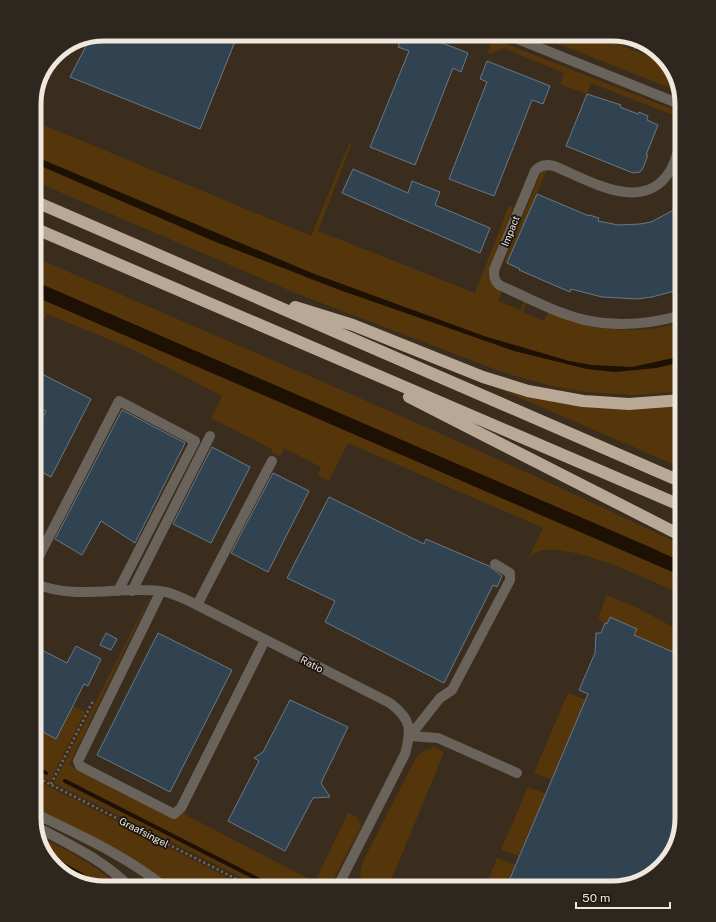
<svg xmlns="http://www.w3.org/2000/svg" width="716" height="922" viewBox="0 0 716 922" font-family="'Public Sans',sans-serif">
<style>
.green{fill:#55360b}
.water{fill:#1e1002}
.lines{fill:none;stroke-linecap:round;stroke-linejoin:round}
.stream{stroke:#1e1002;stroke-width:4}
.building{fill:#314251;stroke:#677989}
.path{stroke:#76695b;stroke-width:2.5;stroke-dasharray:2 3;stroke-linecap:butt}
.minor{stroke:#6a635b;stroke-width:10}
.highway{stroke:#b9a896;stroke-width:12}
.labels{text-anchor:middle;dominant-baseline:central;stroke-width:3.5;stroke-linejoin:round;paint-order:stroke}
.street-label{font-size:10px;fill:#f0e7dd;stroke:#1d1610}
.rim{fill:none;stroke:#f0e7dd;stroke-width:5}
</style>
<rect width="100%" height="100%" fill="#3b2d1d"/>
<path class="green" d="M533 34H592L669 64 678 91Z
M493 39 672 109 678 117 591 83 587 94 560 84 564 73 503 48 491 54 488 52Z
M34 121 311 236 349 144 351 145 318 231 475 293 509 206 513 208 488 275 492 285 502 292 498 301 520 310 524 301 526 303 523 312 544 321 548 312C590 328 638 338 682 321V391L636 395 586 392 551 386 505 373 298 294 34 181Z
M547 170 507 263 504 262 540 175 541 172Z
M34 257C251 351 469 443 682 545V562L34 281Z
M34 296 682 576V595C653 581 567 540 537 552 533 553 531 556 528 559L543 528 348 443 329 481 318 475 321 467 284 448 280 456 271 452 272 449 211 418 222 396 132 349 47 314 34 339Z
M481 381 517 391 682 404V468Z
M606 595 636 607 682 632V656L634 635 637 629 607 624 598 620Z
M149 598H150L69 765 173 819 182 813 315 882 348 813 357 817 361 827 329 888H262L54 783Z
M568 693 586 700 552 780 534 773Z
M73 706 85 712 50 781 34 773V727L56 739Z
M432 746 444 752 388 888H364C359 878 359 870 364 859L416 758 423 751 432 749Z
M34 779 248 888H172L159 877 34 809Z
M528 787 546 794 519 856 501 850Z
M40 837C72 852 94 865 122 888H104L79 871 45 853Z
M497 858 516 865 505 888H485Z"/>
<path class="water" d="M34 156 312 273 484 336 569 361 592 365 632 367 682 356V362L656 368 615 372 587 369 514 351 337 289 211 240 34 163Z
M34 281 652 548 682 562V576L34 296Z
M45 853 79 871 104 888C91 884 48 866 45 853Z"/>
<g class="lines">
<path class="stream" d="M34 767 46 773
M65 781 275 888"/>
</g>
<path class="building" d="M104 34H238L200 129 70 77 89 40Z
M403 34H419L468 53 461 72 453 68 415 165 370 147 409 51 398 47Z
M487 61 550 86 543 104 532 100 494 196 449 179 487 82 480 79Z
M587 94 621 105 620 107 638 114 639 112 648 116 647 120 658 125 646 155H648L643 168 640 172 633 173 566 146Z
M353 169 408 193 412 181 440 192 435 205 490 228 480 253 342 193Z
M537 194 589 216V215L599 218 598 221 618 225 640 224 651 222 670 212 682 203V289L652 297 637 299 602 297 571 289 570 292 519 270 520 269 507 263Z
M34 370 91 399 51 477 34 468V434L46 411 34 405Z
M122 410 185 443 135 543 101 521 82 555 55 539Z
M212 447 250 467 211 543 173 524Z
M273 473 309 491 268 572 231 553Z
M329 497 424 544 426 539 489 566 502 576 497 587 493 585 444 683 325 622 335 601 287 578Z
M610 617 637 629 634 635 682 656V815L661 865 651 876 612 888H506L588 694 579 690 595 653 596 633H601L605 623 607 624Z
M106 633 117 639 111 650 100 645Z
M158 633 232 670 170 792 97 755Z
M34 646 67 663 76 646 101 659 88 686 84 684 56 739 34 727Z
M290 700 348 727 321 783 330 797 313 798 285 851 228 821 259 761 254 758 263 752Z"/>
<g class="lines">
<path class="path" d="M602 34 662 58
M34 776 254 888
M51 784 93 701"/>
<path class="minor" d="M505 34 682 105
M682 315C651 324 617 327 585 320 555 313 527 297 499 285 494 280 494 277 494 270L535 171C540 165 546 164 554 166 589 180 643 215 670 171 676 162 678 149 682 139
M34 566 119 401 195 441 118 591
M34 583C75 601 117 586 159 591 172 592 185 599 197 605L390 703C411 719 412 729 405 754L337 888
M132 591 210 436
M161 591 78 761 80 766 174 814 181 808 265 640
M197 605 272 461
M410 736 440 698 452 690 510 580V573L495 564
M410 736 438 738 517 773
M34 813C79 835 127 856 166 888
M37 827C72 846 102 859 131 888"/>
<path class="highway" d="M34 201 682 482
M34 228 682 506
M295 307 353 325 483 377 528 391 583 401 629 404 682 400
M409 397 682 536"/>
</g>
<g class="labels">
<g class="street-label">
<text transform="translate(510 231) rotate(-68)">Impact</text>
<text transform="translate(312 664) rotate(27)">Ratio</text>
<text transform="translate(144 832) rotate(27)">Graafsingel</text>
</g>
</g>
<path d="M0 0H716V922H0ZM104 41H612A63 63 0 0 1 675 104V818A63 63 0 0 1 612 881H104A63 63 0 0 1 41 818V104A63 63 0 0 1 104 41Z" fill="#2e2720" fill-rule="evenodd"/>
<path class="rim" d="M104 41H612A63 63 0 0 1 675 104V818A63 63 0 0 1 612 881H104A63 63 0 0 1 41 818V104A63 63 0 0 1 104 41Z"/>
<path d="M576 902v6h94v-6" fill="none" stroke="#f0e7dd" stroke-width="2"/>
<text x="582" y="902" font-size="12" fill="#f0e7dd" stroke="#1d1610" stroke-width="3" paint-order="stroke">50 m</text>
</svg>
